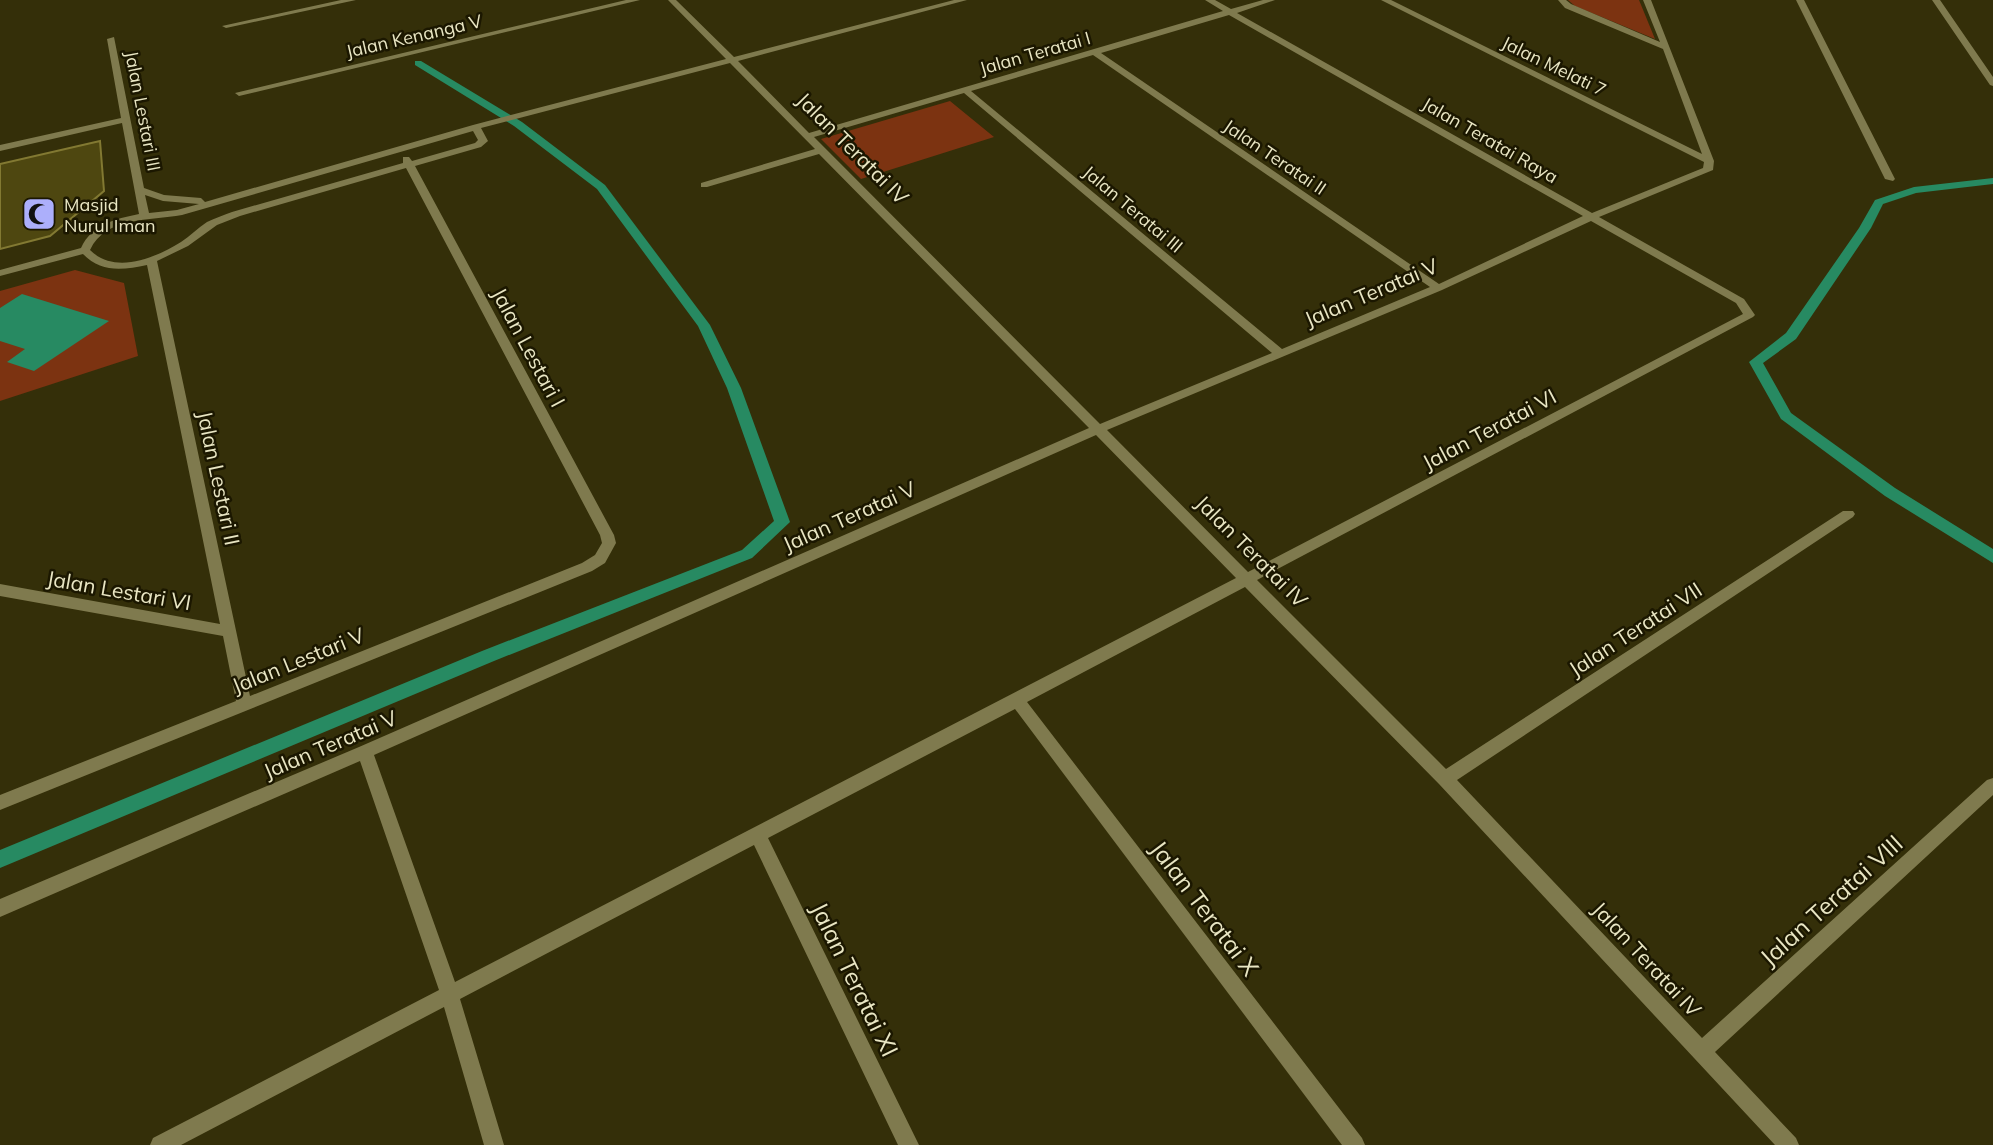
<svg xmlns="http://www.w3.org/2000/svg" width="1993" height="1145" viewBox="0 0 1993 1145" font-family="Mulish,sans-serif">
<style>
.green{fill:#7c3311}
.water{fill:#278a62}
.lines{fill:none;stroke-linecap:round;stroke-linejoin:round}
.stream{fill:#278a62;fill-rule:evenodd}
.building{fill:#4e4710;stroke:#827932;stroke-width:2}
.street{fill:#7f7a4e;fill-rule:evenodd}
.labels{text-anchor:middle;dominant-baseline:central;stroke-width:5;stroke-linejoin:round;paint-order:stroke}
.far-street-label{font-size:18px;fill:#e9e6c3;stroke:#1b1700}
.far-poi-label{font-size:18px;fill:#e9e6c3;stroke:#1b1700;text-anchor:start}
.street-label{font-size:21px;fill:#e9e6c3;stroke:#1b1700}
.near-street-label{font-size:24px;fill:#e9e6c3;stroke:#1b1700}
</style>
<rect width="100%" height="100%" fill="#342f09"/>
<path class="green" d="M1568 0H1639L1655 39 1575 6Z
M950 101 994 137 861 179 821 139Z
M75 270 124 283 138 356 0 401V291Z"/>
<path class="water" d="M22 294 109 321 34 371 7 362 25 349 0 341V308Z"/>
<g class="lines">
<path class="stream" d="M415 61H421L522 122 605 185 710 325 741 388 790 522 752 558 494 661 0 868V850L482 651 742 550 774 521 727 388 698 326 597 189 514 126 415 65Z
M1993 178V184L1916 193 1883 204 1871 228 1796 339 1763 363 1791 413 1895 488 1993 549V563L1885 496 1781 419 1749 362 1786 333 1859 228 1875 200 1914 187Z"/>
</g>
<path class="building" d="M100 141 104 191 50 236 0 249V164Z"/>
<g class="lines">
<path class="street" d="M341 0H356L226 28 222 26Z
M626 0H640L239 96 235 93Z
M668 0H676L734 57 954 0H967L738 61 809 133 1223 11 1205 0H1215L1231 9 1263 0H1275L1237 13 1592 213 1703 168 1704 162 1381 0H1391L1702 154 1663 49 1565 8 1558 0H1566L1571 4 1660 42 1643 0H1651L1714 161 1713 170 1599 217 1744 299 1755 315 1753 317 1257 580 1446 769 1843 511H1853L1855 514 1853 517 1457 780 1702 1038 1987 780 1993 778V795L1715 1052 1796 1138 1799 1145H1775L1439 784 1245 587 1027 702 1362 1138 1365 1145H1342L1015 709 768 838 919 1145H898L754 845 460 999 504 1145H484L444 1007 181 1145H150L153 1138 439 990 360 761 0 917V899L359 747 1089 428 819 154 707 187H701V183L815 149 730 63 481 128 488 141 481 147 415 166 614 535 616 543 605 563 592 571 0 810V795L236 701 223 636 0 596V584L220 624 147 265C123 270 101 273 83 254L0 276V270L81 248C92 224 115 219 139 214L122 123 0 151V145L121 118 107 39 114 37 144 188 164 195 201 198 205 202 473 125 726 59ZM1229 15 1583 216 1439 284 1101 53ZM1093 55 1430 287 1282 349 971 91ZM964 93 1272 353 1100 424 814 137ZM473 131 478 140 475 143 412 161 409 157H403V163L232 212C224 215 215 218 207 222 198 228 190 236 181 242 155 258 115 275 90 250 106 216 150 221 182 215ZM406 168 600 535 602 543 595 555 582 563 250 696 157 261 188 246 217 225 240 216ZM145 195 163 201 199 204 177 210 149 213ZM1591 221 1736 303 1743 314 1248 572 1107 430 1442 290ZM1096 435 1236 578 455 982 374 755Z
M1796 0H1804L1895 179 1893 181 1885 179Z
M1932 0H1940L1993 77V86L1990 85Z"/>
</g>
<defs>
<symbol id="mosque-square" viewBox="-11 -11 22 22"><rect x="-9" y="-9" width="18" height="18" rx="4" fill="#acaffb" stroke="#1b1700"/><path d="M3.5-4.9A6 6 0 1 0 3.5 4.9A5 5 0 1 1 3.5-4.9Z" fill="#111"/></symbol>
</defs>
<g fill-rule="evenodd">
<use href="#mosque-square" x="20" y="195" width="38" height="38"/>
</g>
<g class="labels">
<g class="far-street-label">
<text transform="translate(414 36) rotate(-13)">Jalan Kenanga V</text>
<text transform="translate(1035 53) rotate(-16)">Jalan Teratai I</text>
<text transform="translate(1554 66) rotate(26)">Jalan Melati 7</text>
<text transform="translate(143 111) rotate(79)">Jalan Lestari III</text>
<text transform="translate(1490 140) rotate(30)">Jalan Teratai Raya</text>
<text transform="translate(1275 157) rotate(34)">Jalan Teratai II</text>
<text transform="translate(1133 209) rotate(40)">Jalan Teratai III</text>
</g>
<g class="far-poi-label">
<text x="64" y="204">Masjid<tspan x="64" dy="21">Nurul Iman</tspan></text>
</g>
<g class="street-label">
<text transform="translate(853 148) rotate(45)">Jalan Teratai IV</text>
<text transform="translate(1371 292) rotate(-23)">Jalan Teratai V</text>
<text transform="translate(529 347) rotate(62)">Jalan Lestari I</text>
<text transform="translate(1489 429) rotate(-28)">Jalan Teratai VI</text>
<text transform="translate(219 478) rotate(78)">Jalan Lestari II</text>
<text transform="translate(849 516) rotate(-24)">Jalan Teratai V</text>
<text transform="translate(1252 551) rotate(45)">Jalan Teratai IV</text>
<text transform="translate(119 590) rotate(10)">Jalan Lestari VI</text>
<text transform="translate(1635 629) rotate(-33)">Jalan Teratai VII</text>
<text transform="translate(298 660) rotate(-22)">Jalan Lestari V</text>
<text transform="translate(330 744) rotate(-23)">Jalan Teratai V</text>
<text transform="translate(1647 959) rotate(47)">Jalan Teratai IV</text>
</g>
<g class="near-street-label">
<text transform="translate(1831 900) rotate(-42)">Jalan Teratai VIII</text>
<text transform="translate(1205 908) rotate(53)">Jalan Teratai X</text>
<text transform="translate(855 979) rotate(64)">Jalan Teratai XI</text>
</g>
</g>
</svg>
